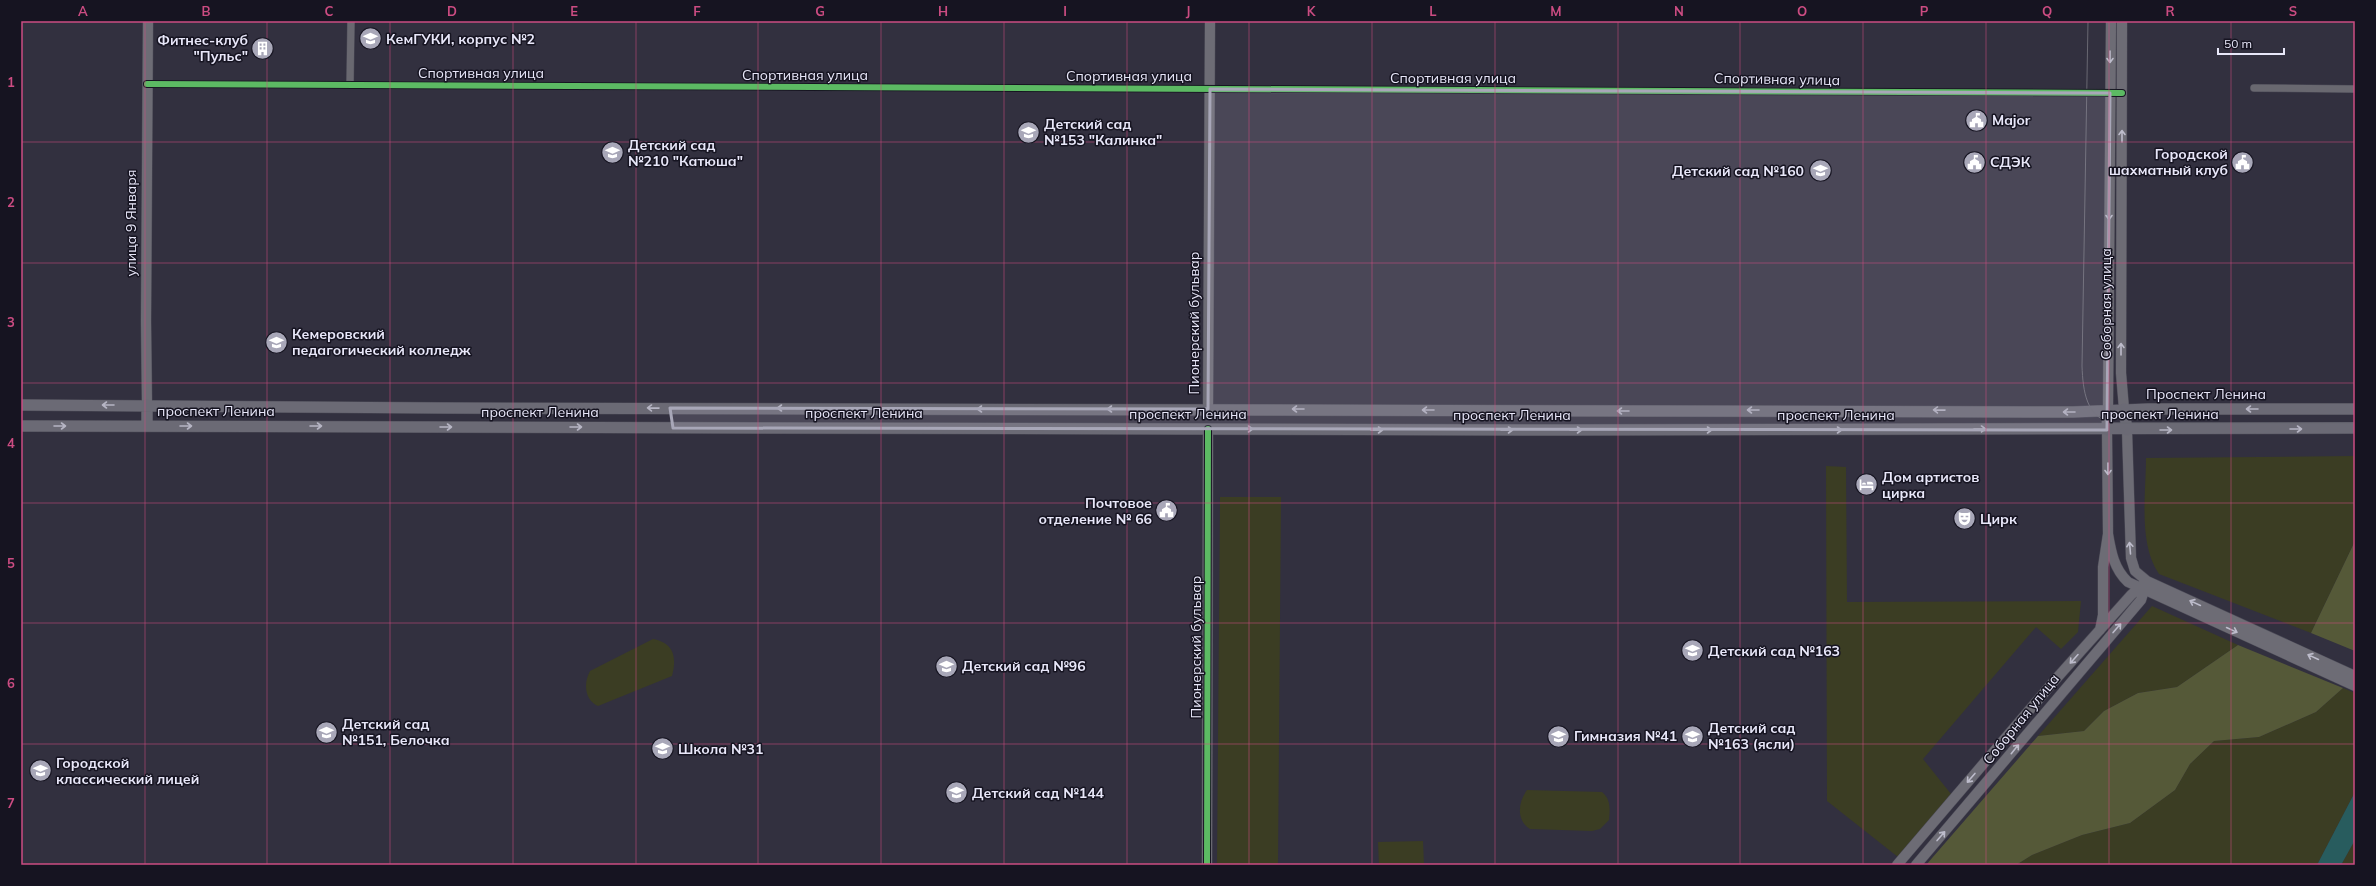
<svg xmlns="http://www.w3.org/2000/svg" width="2376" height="886" viewBox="0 0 2376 886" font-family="Mulish,sans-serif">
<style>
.green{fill:#3b3d23}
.forest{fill:#555938}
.water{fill:#285c5e}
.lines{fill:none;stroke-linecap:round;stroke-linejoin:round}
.street-casing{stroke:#4c4b57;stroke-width:8}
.secondary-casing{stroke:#4c4b57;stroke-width:11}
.primary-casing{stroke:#4c4b57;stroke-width:12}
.street{stroke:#696870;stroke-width:7}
.secondary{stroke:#6d6c75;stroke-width:10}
.primary{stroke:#6b6a75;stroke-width:11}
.tram{stroke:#696872;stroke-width:1}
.cycleway-casing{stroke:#161421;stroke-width:8}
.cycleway{stroke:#5cba63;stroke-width:6}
.oneway{stroke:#bdbccb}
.oneway2{stroke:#b6b5c4}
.marked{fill:#a8a7b8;fill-opacity:0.2;stroke:#a8a7b8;stroke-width:3;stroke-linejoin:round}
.grid{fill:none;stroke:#cc4c82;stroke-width:1;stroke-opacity:0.55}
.labels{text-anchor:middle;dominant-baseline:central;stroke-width:3;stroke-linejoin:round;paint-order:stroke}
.poi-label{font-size:14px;font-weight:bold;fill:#e8e7f9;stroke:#161421;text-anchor:start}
.street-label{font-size:14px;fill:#e8e7f9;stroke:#161421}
.neatline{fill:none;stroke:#cc4c82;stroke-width:1.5}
.grid-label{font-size:13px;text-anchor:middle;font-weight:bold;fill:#cc4c82}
</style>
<rect width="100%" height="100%" fill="#32303f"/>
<path class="green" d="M2355 456V541L2311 633 2159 574C2138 544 2146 494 2146 458Z
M1826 466 1846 467 1847 602 2081 601 2078 632 2061 649 2036 627 1923 759 1951 794 1898 857 1827 801Z
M1220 497H1281L1278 865H1217Z
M2152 606 2238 645 2177 687 2138 693 2104 711 2084 731 2038 736Z
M653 639C674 643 677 657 672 676L598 706C585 700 583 684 590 671Z
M2343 688 2355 693V792L2317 865H2016L2032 855 2082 835 2130 823 2175 790 2190 764 2214 741 2259 737 2316 712Z
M1527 790 1602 792C1611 799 1610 810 1609 820L1600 829 1592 831 1530 829C1516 820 1518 802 1527 790Z
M2355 840V865H2341Z
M1423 841 1424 865H1379L1378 842Z"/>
<path class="forest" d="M2355 541V651L2311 633Z
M2238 645 2343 688 2316 712 2259 737 2214 741 2190 764 2175 790 2130 823 2082 835 2032 855 2016 865H1926L2038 736 2084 731 2104 711 2138 693 2177 687Z"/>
<path class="water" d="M2355 792V840L2341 865H2317Z"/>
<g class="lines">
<defs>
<path id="street" d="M147 84 2115 93
M350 85 351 21
M2254 88 2355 89"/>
<path id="secondary" d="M2122 21 2121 373 2124 409
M147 405 146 321 148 21
M1208 409 1210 21
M2108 409 2111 21
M2127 430 2131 558 2135 571 2147 581 2355 676
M2108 534C2111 552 2114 569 2128 582L2355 686
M2100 630 2103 615V567L2108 534 2107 430
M1207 865 1208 429
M1897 865 2055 680 2131 595 2147 581
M1916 865 2141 600 2147 581"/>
<path id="primary" d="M21 405 444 408 2073 412 2148 409H2355
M2124 409 2127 430
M21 426 1562 430 2355 428
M147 426V405
M2107 430 2108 409"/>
</defs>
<use href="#street" class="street-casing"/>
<use href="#secondary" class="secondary-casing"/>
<use href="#primary" class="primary-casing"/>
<use href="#street" class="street"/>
<use href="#secondary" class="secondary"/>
<use href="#primary" class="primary"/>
<path class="tram" d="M2088 21 2082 366C2083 391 2086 418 2113 423H2355"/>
<defs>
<path id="cycleway" d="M147 84 2122 93
M1207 865 1208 429"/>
</defs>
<use href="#cycleway" class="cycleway-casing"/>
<use href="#cycleway" class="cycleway"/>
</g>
<defs><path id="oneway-shaft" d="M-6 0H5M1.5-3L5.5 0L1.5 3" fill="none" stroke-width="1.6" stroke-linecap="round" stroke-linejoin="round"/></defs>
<g class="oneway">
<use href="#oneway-shaft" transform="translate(2110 57) rotate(90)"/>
<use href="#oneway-shaft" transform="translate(2122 136) rotate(-90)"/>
<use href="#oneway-shaft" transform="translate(2109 214) rotate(90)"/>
<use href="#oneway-shaft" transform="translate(2121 349) rotate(-90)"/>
<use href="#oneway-shaft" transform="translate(2108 469) rotate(90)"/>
<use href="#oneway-shaft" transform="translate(2130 548) rotate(-95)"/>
<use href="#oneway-shaft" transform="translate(2195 603) rotate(-155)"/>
<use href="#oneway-shaft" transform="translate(2117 628) rotate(-49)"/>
<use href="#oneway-shaft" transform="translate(2232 630) rotate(25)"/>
<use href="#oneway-shaft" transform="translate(2313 657) rotate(-155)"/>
<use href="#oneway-shaft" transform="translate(2074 659) rotate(132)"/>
<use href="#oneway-shaft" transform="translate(2015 749) rotate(-51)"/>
<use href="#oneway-shaft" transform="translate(1971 778) rotate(131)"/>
<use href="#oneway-shaft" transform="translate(1941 836) rotate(-49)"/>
</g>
<g class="oneway2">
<use href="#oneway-shaft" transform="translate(108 405) rotate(-180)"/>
<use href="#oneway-shaft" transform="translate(653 408) rotate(-179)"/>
<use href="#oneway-shaft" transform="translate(783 408) rotate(180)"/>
<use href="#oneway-shaft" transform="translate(983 409) rotate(-180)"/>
<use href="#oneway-shaft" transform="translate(1113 409) rotate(-180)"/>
<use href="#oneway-shaft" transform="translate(1298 409) rotate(-180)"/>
<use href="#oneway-shaft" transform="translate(2252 409) rotate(180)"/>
<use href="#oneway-shaft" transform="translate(1428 410) rotate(-180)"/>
<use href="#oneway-shaft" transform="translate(1753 410) rotate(180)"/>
<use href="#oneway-shaft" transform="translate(1939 410) rotate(-179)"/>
<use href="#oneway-shaft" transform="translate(1623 411) rotate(180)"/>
<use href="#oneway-shaft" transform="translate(2069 412) rotate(180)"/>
<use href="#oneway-shaft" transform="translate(60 426)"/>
<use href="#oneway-shaft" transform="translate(186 426)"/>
<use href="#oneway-shaft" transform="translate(316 426)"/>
<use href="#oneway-shaft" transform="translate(446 427)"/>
<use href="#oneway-shaft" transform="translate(576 427)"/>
<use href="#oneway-shaft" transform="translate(1247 429)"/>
<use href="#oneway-shaft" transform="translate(1980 429) rotate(-1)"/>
<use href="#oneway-shaft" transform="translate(2296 429)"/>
<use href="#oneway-shaft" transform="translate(1377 430)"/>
<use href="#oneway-shaft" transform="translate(1507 430)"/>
<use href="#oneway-shaft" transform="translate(1576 430)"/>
<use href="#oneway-shaft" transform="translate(1706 430)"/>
<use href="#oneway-shaft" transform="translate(1836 430)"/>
<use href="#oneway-shaft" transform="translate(2166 430)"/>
</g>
<path class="marked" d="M1210 89 2110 93 2107 430 673 428 670 408 1208 409Z"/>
<path class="grid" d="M145 21V865M267 21V865M390 21V865M513 21V865M636 21V865M758 21V865M881 21V865M1004 21V865M1127 21V865M1249 21V865M1372 21V865M1495 21V865M1618 21V865M1740 21V865M1863 21V865M1986 21V865M2109 21V865M2231 21V865M21 142H2355M21 263H2355M21 383H2355M21 503H2355M21 623H2355M21 744H2355"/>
<defs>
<symbol id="university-disc" viewBox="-11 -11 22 22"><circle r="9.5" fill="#a8a7b8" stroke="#161421"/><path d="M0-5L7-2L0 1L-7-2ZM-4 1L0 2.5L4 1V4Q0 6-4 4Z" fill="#fff"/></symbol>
<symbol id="building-disc" viewBox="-11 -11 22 22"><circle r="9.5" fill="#a8a7b8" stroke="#161421"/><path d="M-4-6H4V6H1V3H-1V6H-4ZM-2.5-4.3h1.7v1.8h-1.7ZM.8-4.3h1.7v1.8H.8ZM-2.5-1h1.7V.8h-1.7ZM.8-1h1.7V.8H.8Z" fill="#fff"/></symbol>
<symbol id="civic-disc" viewBox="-11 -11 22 22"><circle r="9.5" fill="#a8a7b8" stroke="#161421"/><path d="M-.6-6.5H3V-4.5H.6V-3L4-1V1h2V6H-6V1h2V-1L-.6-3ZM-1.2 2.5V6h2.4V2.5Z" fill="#fff"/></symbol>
<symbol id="school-disc" viewBox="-11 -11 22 22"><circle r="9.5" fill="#a8a7b8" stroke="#161421"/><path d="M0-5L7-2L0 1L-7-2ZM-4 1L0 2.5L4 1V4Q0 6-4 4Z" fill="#fff"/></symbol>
<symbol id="hotel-disc" viewBox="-11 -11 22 22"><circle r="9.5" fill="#a8a7b8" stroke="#161421"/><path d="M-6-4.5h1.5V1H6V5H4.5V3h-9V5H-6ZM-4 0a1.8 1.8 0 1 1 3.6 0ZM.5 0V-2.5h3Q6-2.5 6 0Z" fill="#fff"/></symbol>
<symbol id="theatre-disc" viewBox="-11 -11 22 22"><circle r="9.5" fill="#a8a7b8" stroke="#161421"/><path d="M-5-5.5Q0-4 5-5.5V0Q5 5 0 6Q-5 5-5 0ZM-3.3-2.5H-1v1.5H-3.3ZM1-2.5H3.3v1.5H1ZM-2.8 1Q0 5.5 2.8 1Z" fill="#fff"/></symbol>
</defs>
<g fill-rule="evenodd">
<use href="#university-disc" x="358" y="26" width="25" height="25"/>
<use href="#building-disc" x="250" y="36" width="25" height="25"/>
<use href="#civic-disc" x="1964" y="108" width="25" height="25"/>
<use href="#school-disc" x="1016" y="120" width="25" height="25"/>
<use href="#school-disc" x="600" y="140" width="25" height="25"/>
<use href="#civic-disc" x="1962" y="150" width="25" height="25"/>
<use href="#civic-disc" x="2230" y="150" width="25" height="25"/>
<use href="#school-disc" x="1808" y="158" width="25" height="25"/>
<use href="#university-disc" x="264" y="330" width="25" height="25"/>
<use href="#hotel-disc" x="1854" y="472" width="25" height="25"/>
<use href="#civic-disc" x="1154" y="498" width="25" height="25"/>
<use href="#theatre-disc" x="1952" y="506" width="25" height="25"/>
<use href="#school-disc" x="1680" y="638" width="25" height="25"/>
<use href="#school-disc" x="934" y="654" width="25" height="25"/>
<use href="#school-disc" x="314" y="720" width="25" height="25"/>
<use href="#school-disc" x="1546" y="724" width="25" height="25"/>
<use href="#school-disc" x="1680" y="724" width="25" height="25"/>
<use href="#school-disc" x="650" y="736" width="25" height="25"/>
<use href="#school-disc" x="28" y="758" width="25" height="25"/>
<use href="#school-disc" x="944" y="780" width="25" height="25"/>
</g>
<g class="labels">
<g class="poi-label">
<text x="386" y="39">КемГУКИ, корпус №2</text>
<text x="248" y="40" text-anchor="end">Фитнес-клуб<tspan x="248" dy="16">"Пульс"</tspan></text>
<text x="1992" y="120">Major</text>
<text x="1044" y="124">Детский сад<tspan x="1044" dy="16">№153 "Калинка"</tspan></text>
<text x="628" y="145">Детский сад<tspan x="628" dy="16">№210 "Катюша"</tspan></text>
<text x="2228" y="154" text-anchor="end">Городской<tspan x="2228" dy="16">шахматный клуб</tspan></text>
<text x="1990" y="162">СДЭК</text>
<text x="1804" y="171" text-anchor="end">Детский сад №160</text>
<text x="292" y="334">Кемеровский<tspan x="292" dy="16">педагогический колледж</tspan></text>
<text x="1882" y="477">Дом артистов<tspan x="1882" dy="16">цирка</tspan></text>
<text x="1152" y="503" text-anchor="end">Почтовое<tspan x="1152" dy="16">отделение № 66</tspan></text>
<text x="1980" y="519">Цирк</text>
<text x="1708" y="651">Детский сад №163</text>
<text x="962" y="666">Детский сад №96</text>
<text x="342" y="724">Детский сад<tspan x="342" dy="16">№151, Белочка</tspan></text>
<text x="1708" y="728">Детский сад<tspan x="1708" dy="16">№163 (ясли)</tspan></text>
<text x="1574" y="736">Гимназия №41</text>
<text x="678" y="749">Школа №31</text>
<text x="56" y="763">Городской<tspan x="56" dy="16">классический лицей</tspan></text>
<text x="972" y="793">Детский сад №144</text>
</g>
<g class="street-label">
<text x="481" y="73">Спортивная улица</text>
<text x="805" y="75">Спортивная улица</text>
<text x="1129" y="76">Спортивная улица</text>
<text x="1453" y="78">Спортивная улица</text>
<text transform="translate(1777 79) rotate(1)">Спортивная улица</text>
<text transform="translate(131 223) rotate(-90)">улица 9 Января</text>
<text transform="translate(2106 304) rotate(-90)">Соборная улица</text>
<text transform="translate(1194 323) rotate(-90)">Пионерский бульвар</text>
<text x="2206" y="394">Проспект Ленина</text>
<text x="216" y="411">проспект Ленина</text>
<text x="540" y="412">проспект Ленина</text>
<text x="864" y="413">проспект Ленина</text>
<text x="1188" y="414">проспект Ленина</text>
<text x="2160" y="414">проспект Ленина</text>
<text x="1512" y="415">проспект Ленина</text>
<text x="1836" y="415">проспект Ленина</text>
<text transform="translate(1196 647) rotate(-90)">Пионерский бульвар</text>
<text transform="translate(2021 719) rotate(-51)">Соборная улица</text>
</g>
</g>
<rect width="2376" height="886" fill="none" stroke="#161421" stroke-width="44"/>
<path d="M2218 48v6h66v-6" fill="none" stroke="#e8e7f9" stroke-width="2"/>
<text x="2224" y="48" font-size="12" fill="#e8e7f9" stroke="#161421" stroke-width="3" paint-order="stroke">50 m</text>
<rect x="22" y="22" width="2332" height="842" class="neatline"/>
<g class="grid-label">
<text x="83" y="16">A</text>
<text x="206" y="16">B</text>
<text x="329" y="16">C</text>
<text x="452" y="16">D</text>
<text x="574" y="16">E</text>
<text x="697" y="16">F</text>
<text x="820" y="16">G</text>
<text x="943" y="16">H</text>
<text x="1065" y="16">I</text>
<text x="1188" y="16">J</text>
<text x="1311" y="16">K</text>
<text x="1433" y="16">L</text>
<text x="1556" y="16">M</text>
<text x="1679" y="16">N</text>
<text x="1802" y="16">O</text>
<text x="1924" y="16">P</text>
<text x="2047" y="16">Q</text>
<text x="2170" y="16">R</text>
<text x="2293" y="16">S</text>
<text x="11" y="87">1</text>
<text x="11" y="207">2</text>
<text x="11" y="327">3</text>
<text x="11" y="448">4</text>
<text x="11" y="568">5</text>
<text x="11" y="688">6</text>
<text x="11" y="808">7</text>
</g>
</svg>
